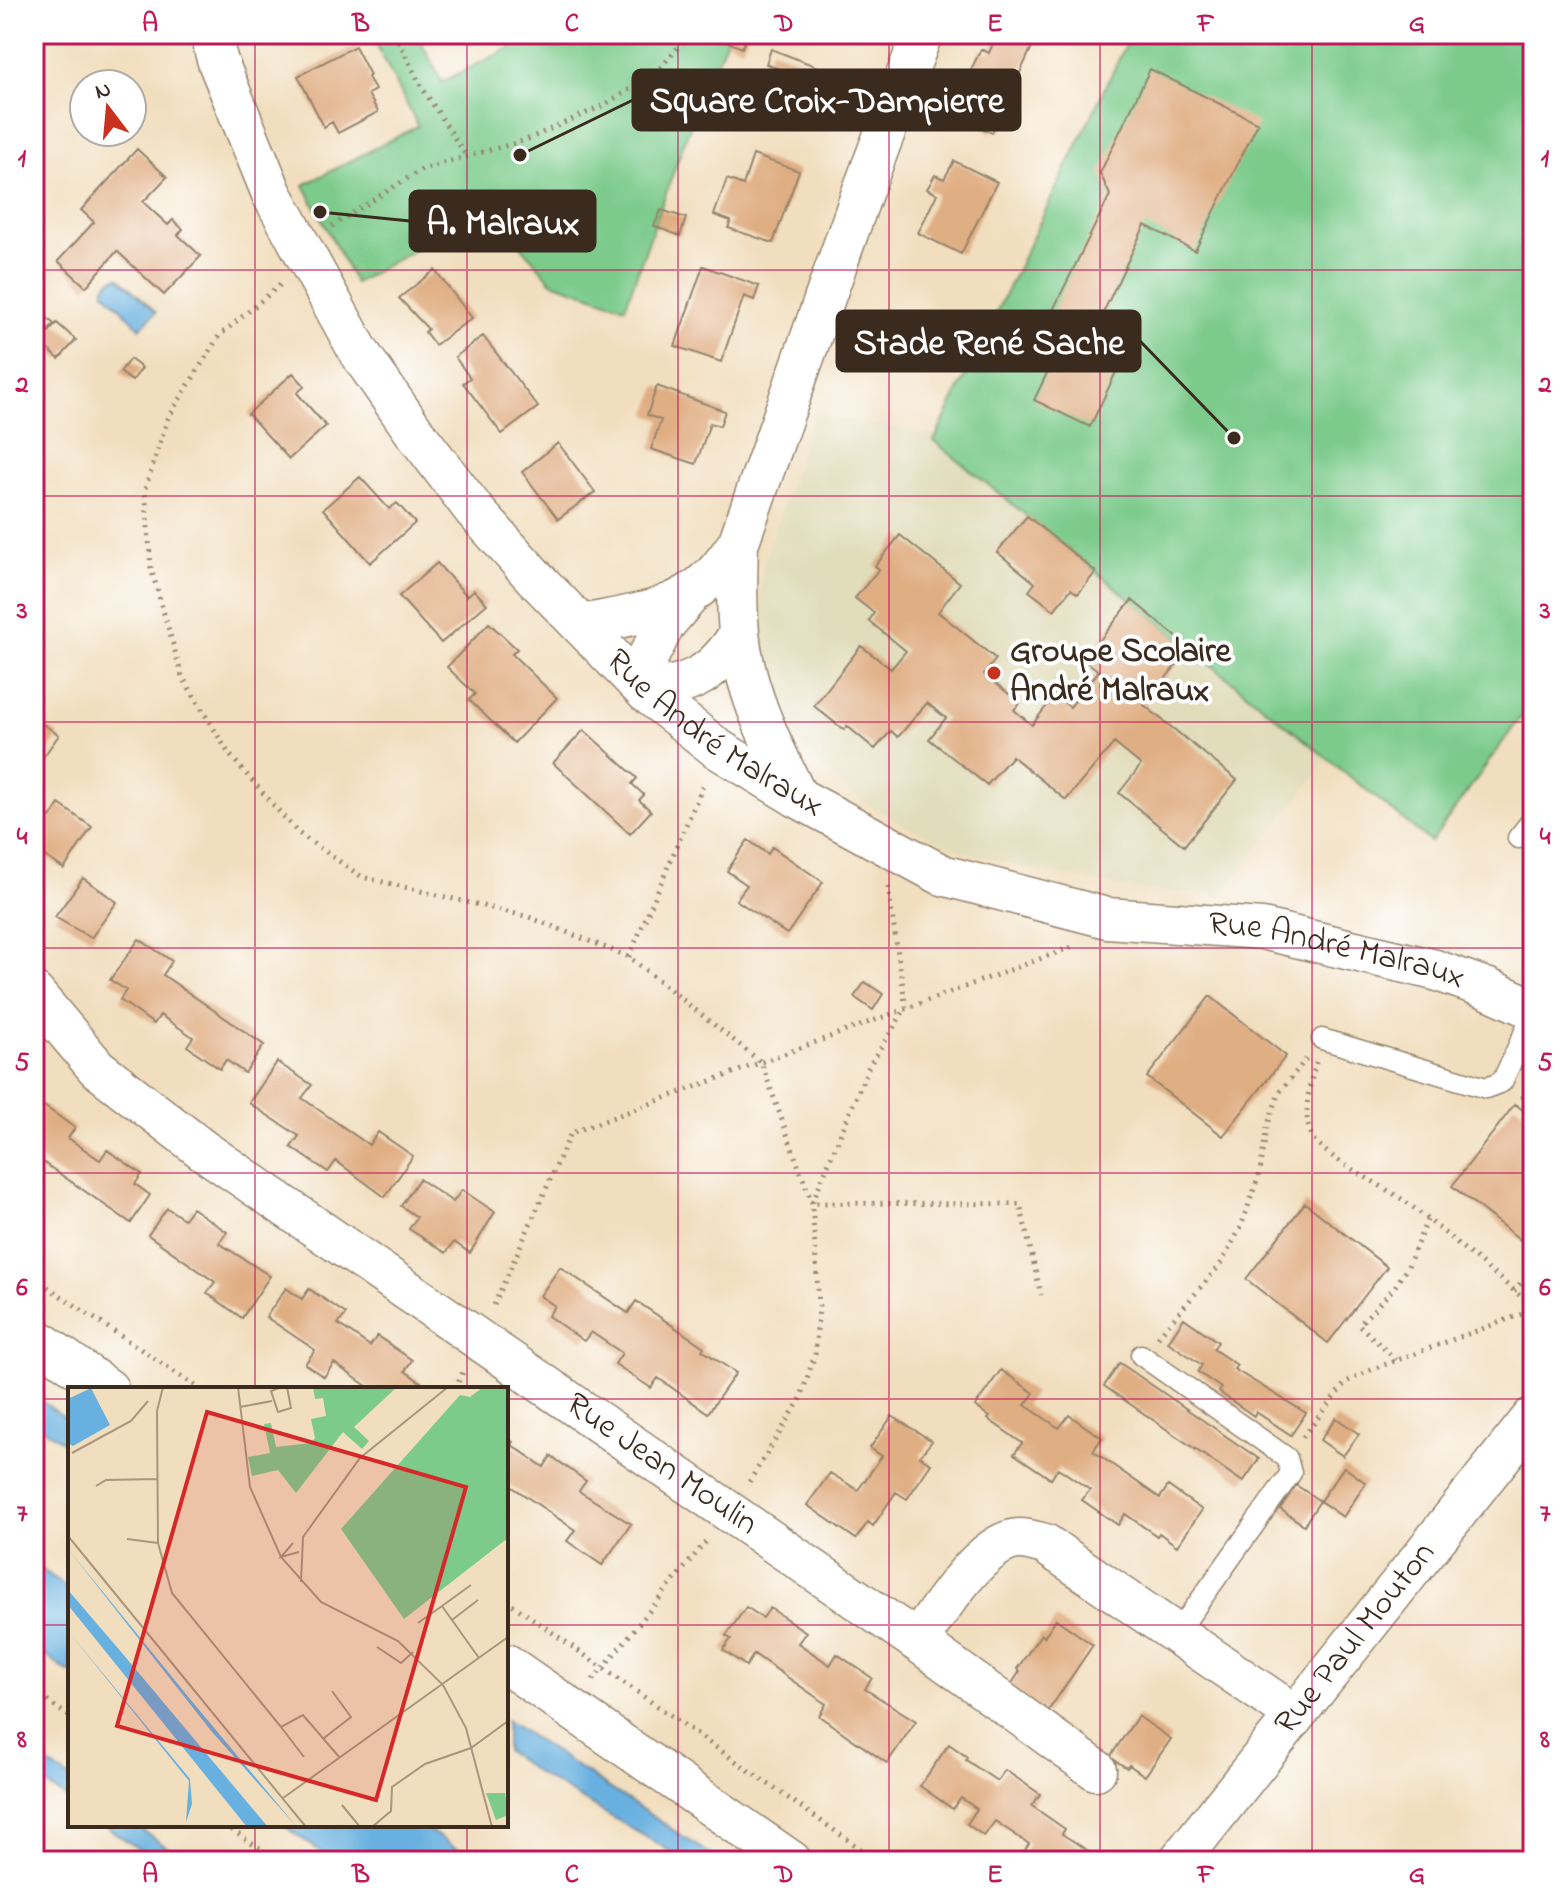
<svg xmlns="http://www.w3.org/2000/svg" width="1567" height="1895" viewBox="0 0 1567 1895" font-family="'Indie Flower',sans-serif">
<style>
.built{fill:#e1dcba}
.green{fill:#7ccb8b;stroke:#5c7a54;stroke-width:2}
.water{fill:#68b0df;stroke:#526d7e;stroke-width:2}
.building{fill:#e0ae83}
.lines{fill:none;stroke-linecap:round;stroke-linejoin:round}
.service-casing{stroke:#96846e;stroke-width:23}
.minor-casing{stroke:#96846e;stroke-width:43}
.path{stroke:#96846e;stroke-width:5;stroke-dasharray:2 6;stroke-linecap:butt}
.service{stroke:#fff;stroke-width:20}
.minor{stroke:#fff;stroke-width:40}
.grid{fill:none;stroke:#c2185b;stroke-width:2;stroke-opacity:0.55}
.poi-dot{fill:#c8321e;stroke:#fff;stroke-width:3}
.labels{text-anchor:middle;dominant-baseline:central;stroke-width:8;stroke-linejoin:round;paint-order:stroke}
.poi-label{font-size:34px;font-weight:bold;fill:#3b2a1e;stroke:#fff;text-anchor:start}
.street-label{font-size:34px;fill:#3b2a1e;stroke:#fff}
.inset-road{fill:none;stroke:#a8967e;stroke-width:2}
.view{fill:#d62828;fill-opacity:0.15;stroke:#d62828;stroke-width:4}
.inset-edge{fill:none;stroke:#3b2a1e;stroke-width:4}
.leader{fill:none;stroke:#3b2a1e;stroke-width:3}
.callout-dot{fill:#3b2a1e;stroke:#fff;stroke-width:3}
.callout{fill:#3b2a1e;stroke:#3b2a1e;stroke-width:3}
.callout-label{font-size:36px;text-anchor:middle;font-weight:bold;fill:#fff}
.neatline{fill:none;stroke:#c2185b;stroke-width:3}
.grid-label{font-size:26px;text-anchor:middle;font-weight:bold;fill:#c2185b}
</style>
<rect width="100%" height="100%" fill="#fff"/>
<filter id="ink" filterUnits="userSpaceOnUse"><feTurbulence type="fractalNoise" baseFrequency=".0125" numOctaves="2"/><feDisplacementMap in="SourceGraphic" scale="16" xChannelSelector="R" yChannelSelector="G"/><feConvolveMatrix kernelMatrix="1 2 1 2 8 2 1 2 1" color-interpolation-filters="sRGB"/></filter>
<filter id="wash" filterUnits="userSpaceOnUse"><feTurbulence type="fractalNoise" baseFrequency=".006" numOctaves="4" result="noise"/><feDisplacementMap in="SourceGraphic" scale="32" xChannelSelector="R" yChannelSelector="G"/><feGaussianBlur stdDeviation="1.8" result="paint"/><feColorMatrix in="noise" values="0 0 0 0 0 0 0 0 0 0 0 0 0 0 0 0 0 1.4 0 .05"/><feComposite in="paint" operator="in"/></filter>
<g filter="url(#wash)">
<rect width="100%" height="100%" fill="#f1debe"/>
<path class="built" d="M813 414 937 435 934 441 1328 760 1221 895 1139 890 1027 869 966 852 898 822 849 792 813 758 789 729 773 691 762 654 759 615 764 564Z"/>
<path class="green" d="M371 34H417L442 82 538 34H547L555 48 581 34H729L694 115 625 307 552 282 488 208 355 283 304 185 418 126Z
M1131 34H1533V700L1431 842 934 441Z"/>
<path class="water" d="M119 277 156 312 140 328 104 291C105 283 111 279 119 277Z
M34 1396 70 1421V1447L34 1422Z
M34 1564 70 1589V1673L34 1648Z
M506 1720 693 1843 720 1861H687L540 1775 506 1751Z
M34 1754 70 1779V1801L34 1776Z
M104 1825H135L187 1861H156Z
M283 1825H421L475 1861H334Z"/>
<g id="blocks">
<path class="building" d="M730 34 748 35 742 48 726 41Z
M984 34H1038L992 133 950 112 981 49 989 53 995 39Z
M355 46 370 75 368 77 375 90 368 94 378 112 338 133 332 122 324 127 298 76Z
M771 49 823 69 817 83 822 85 806 128 767 113 784 71 766 64Z
M1150 69 1258 123 1195 251 1145 225 1092 336 1050 316 1110 195 1100 173Z
M137 149 167 177 143 202 168 225 173 220 178 225 183 229 178 235 201 256 164 295 117 251 86 287 58 261 94 222 81 210Z
M753 155 799 171 773 243 728 228 731 221 714 215 727 179 743 185Z
M954 161 997 182 961 254 918 233 937 194 927 189 935 175 944 179Z
M661 210 686 218 680 236 654 226Z
M703 266 759 286 754 300 744 296 721 362 675 346Z
M435 270 472 318 435 345 425 332 428 329 399 298Z
M34 306 54 324 34 346Z
M57 323 76 340 59 359 40 342Z
M483 336 538 407 502 434 463 383 470 378 455 357Z
M1061 344 1117 370 1090 427 1034 400Z
M130 359 142 368 132 381 120 372Z
M293 373 305 386 297 393 326 426 289 459 248 414Z
M657 386 725 411 720 426 710 423 696 464 651 449 661 420 647 415Z
M558 443 595 492 558 519 522 472Z
M360 477 389 509 397 503 415 523 370 563 323 509Z
M1027 516 1096 572 1078 594 1071 589 1054 610 1029 591 1035 583 997 552Z
M900 535 960 583 938 612 996 659 984 674 1020 703 1014 710 1032 725 1055 695 1070 707 1099 671 1084 660 1132 600 1190 648 1144 705 1237 780 1184 846 1119 793 1141 765 1114 743 1066 800 1012 756 987 785 929 739 946 718 927 703 898 737 891 731 875 749 847 726 844 730 814 706 861 646 891 669 906 651 869 621 874 613 855 598 879 569 875 566Z
M437 563 467 596 474 590 487 604 441 643 399 596Z
M489 623 517 649 512 654 557 698 514 743 469 700 475 694 447 667Z
M34 718 59 735 34 770Z
M584 730 637 778 632 784 644 795 639 800 651 811 630 834 553 763Z
M59 804 92 827 64 869 45 856 39 865 34 862V807L50 818Z
M748 840 768 854 772 847 823 882 787 934 736 900 747 885 727 871Z
M83 878 117 902 91 938 55 917Z
M139 939 172 961 163 975 264 1045 245 1073 226 1060 220 1069 187 1046 193 1037 160 1015 154 1024 120 1000 126 990 110 980Z
M865 982 883 994 873 1010 854 997Z
M1210 996 1286 1056 1223 1136 1147 1077Z
M277 1062 312 1085 302 1098 336 1122 369 1145 378 1132 413 1156 385 1197 336 1161 328 1172 291 1147 299 1136 249 1103Z
M40 1103 75 1128 68 1138 100 1160 107 1150 142 1174 135 1184 150 1195 131 1223 34 1156V1111Z
M1515 1104 1533 1118V1237L1527 1245 1452 1186Z
M419 1179 453 1202 462 1190 495 1212 470 1253 454 1242 446 1253 409 1229 417 1217 401 1206Z
M1305 1203 1387 1267 1328 1343 1246 1279Z
M167 1208 184 1219 192 1208 227 1232 219 1243 270 1276 242 1318 207 1293 215 1282 148 1235Z
M560 1267 628 1313 636 1301 704 1347 702 1350 736 1373 708 1413 658 1378 651 1388 615 1364 622 1353 591 1332 584 1341 548 1316 555 1306 540 1296Z
M286 1288 302 1299 309 1289 346 1314 338 1324 370 1346 377 1336 412 1360 405 1371 422 1383 418 1389H371L334 1363 324 1377 305 1364 315 1350 266 1317Z
M1184 1318 1218 1342 1213 1349 1237 1365 1234 1369 1306 1413 1291 1435 1256 1412 1254 1416 1219 1392 1221 1388 1198 1372 1202 1365 1168 1342Z
M1120 1363 1259 1459 1243 1482 1104 1386Z
M1001 1370 1034 1393 1025 1405 1059 1428 1069 1415 1102 1438 1093 1451 1160 1498 1168 1486 1202 1510 1177 1546 1159 1533 1157 1536 1125 1514 1118 1525 1082 1500 1090 1490 1064 1472 1058 1468 1051 1479 1014 1454 1022 1443 988 1419 990 1417 975 1406Z
M892 1416 932 1441 920 1456 931 1464 907 1499 896 1492 873 1526 868 1522 856 1539 807 1505 830 1473 858 1490 882 1456 870 1448Z
M1336 1418 1359 1434 1343 1456 1320 1440Z
M506 1437 513 1442 512 1445 544 1467 551 1456 568 1468 586 1481 579 1491 631 1524 602 1565 567 1541 575 1530 508 1484 506 1487Z
M1344 1467 1366 1483 1343 1517 1320 1501Z
M1296 1485 1320 1501 1304 1525 1280 1509Z
M746 1607 763 1618 770 1608 806 1632 798 1643 830 1665 837 1654 872 1678 865 1689 916 1721 887 1763 819 1716 826 1704 754 1654 746 1666 723 1650 731 1639 726 1636Z
M1056 1619 1093 1645 1046 1714 1009 1688 1020 1671 1017 1669 1041 1634 1044 1637Z
M1138 1716 1171 1739 1145 1776 1129 1765 1127 1768 1110 1757Z
M949 1744 967 1757 966 1760 997 1781 1005 1770 1040 1794 1032 1806 1065 1829 1062 1834 1096 1856 1093 1861H1018L1029 1844 995 1821 984 1836 967 1824 977 1809 961 1798 953 1809 920 1786Z"/>
</g>
</g>
<g filter="url(#ink)">
<use href="#blocks" fill-opacity="0" stroke="#96846e" stroke-width="2"/>
<g class="lines">
<defs>
<path id="service" d="M1518 838 1533 819
M1322 1039 1486 1088 1502 1082 1533 1014
M1141 1355 1273 1448 1287 1458 1291 1473 1177 1633"/>
<g id="minor">
<path id="s1" d="M210 34 218 62 272 194 359 352 416 434 474 510 534 577 646 692 718 749 797 797 942 875 1107 918 1262 929 1435 970 1486 988 1533 1009"/>
<path d="M738 544C737 573 736 603 739 632 744 690 772 745 797 797"/>
<path d="M689 596 665 624 647 659 646 692C694 682 711 677 739 635"/>
<path d="M583 625C629 615 675 612 710 578 721 569 729 555 738 544L863 190 922 34"/>
<path id="s2" d="M34 993 97 1068 203 1150 917 1641C938 1613 982 1539 1020 1539 1028 1539 1037 1542 1045 1544L1295 1715"/>
<path d="M34 1337 108 1389"/>
<path d="M917 1641 1096 1770"/>
<path d="M506 1664 791 1861"/>
<path id="s3" d="M1179 1861 1533 1417"/>
</g>
</defs>
<use href="#service" class="service-casing"/>
<use href="#minor" class="minor-casing"/>
<path class="path" d="M395 34 421 86 467 157
M332 226 422 169 526 140 604 105 656 73 690 34
M280 285 219 336 168 418 145 489 151 568 182 676 229 754 297 832 362 877 529 917 629 957 761 1062 812 1203 819 1306 815 1354 800 1400 749 1482
M888 887 906 1008 869 1066 812 1203 1020 1204 1041 1295
M629 957 705 781
M1316 1062C1310 1085 1300 1118 1314 1139 1328 1160 1387 1187 1410 1205 1452 1238 1492 1273 1533 1306
M1521 1096 1533 1105
M34 1278 200 1389
M1514 1291 1533 1268
M494 1305 571 1133 1072 947
M1158 1337 1220 1265 1241 1227 1260 1172 1267 1127 1279 1093 1306 1059
M1396 1360 1359 1325 1394 1288 1408 1266 1427 1220
M455 1389 463 1372
M1303 1437 1346 1382 1373 1369 1533 1310
M506 1600 878 1861
M593 1680 708 1539
M34 1692 70 1717
M225 1825 277 1861"/>
<use href="#service" class="service"/>
<use href="#minor" class="minor"/>
</g>
</g>
<path class="grid" d="M255 34V1389M467 34V1389M678 34V1861M889 34V1861M1100 34V1861M1312 34V1861M34 270H1533M34 496H1533M34 722H1533M34 948H1533M34 1173H1533M34 1399H70M506 1399H1533M34 1625H70M506 1625H1533M255 1825V1861M467 1825V1861"/>
<circle class="poi-dot" cx="994" cy="673" r="8"/>
<g class="labels">
<g class="poi-label">
<text x="1010" y="653">Groupe Scolaire<tspan x="1010" dy="39">André Malraux</tspan></text>
</g>
<g class="street-label">
<text stroke="none"><textPath href="#s1" startOffset="878">Rue André Malraux</textPath></text>
<text stroke="none"><textPath href="#s1" startOffset="1550">Rue André Malraux</textPath></text>
<text stroke="none"><textPath href="#s2" startOffset="788">Rue Jean Moulin</textPath></text>
<text stroke="none"><textPath href="#s3" startOffset="284">Rue Paul Mouton</textPath></text>
</g>
</g>
<g transform="translate(68 1387)">
<rect width="440" height="440" fill="#f1debe"/>
<path d="M245 0H329L286 40 301 54 294 62 275 45 228 106 210 83 184 89 180 70 202 66 196 37 203 36 208 60 243 56 247 51 243 32 258 29 255 11 247 12ZM415 0H440V151L336 232 273 142 392 8 402 10ZM418 406H437L440 428 428 433Z" fill="#7ccb8b"/>
<path d="M23 1 42 38 5 59 0 56V12ZM0 162 122 312 229 440 144 345ZM0 203 54 266 200 440H179L0 218ZM0 244 122 392 124 417 118 435 121 394Z" fill="#68b0df"/>
<path class="inset-road" d="M95 0 89 24 90 156 104 206 213 340 235 328 272 371M170 0 182 100 213 170 253 215 330 254 375 298 398 341 424 440M214 0 203 4 210 25 223 21 219 0M172 20 204 14M4 66 63 34 80 14M28 99 38 93 89 92M0 149 238 440M59 152 90 156M225 156 213 170 231 165M233 195 235 150 292 71 380 0M403 198 374 219 411 271M384 233 410 213M350 236 374 219M309 260 333 276 345 265M213 340 236 370M256 351 283 330 264 304M215 411 440 250M274 418 292 440M304 440 323 424 324 400 357 377 403 361 440 334"/>
<path class="view" d="M139 25 398 100 308 413 49 339Z"/>
<rect width="440" height="440" class="inset-edge"/>
</g>
<path class="leader" d="M520 155L633 100M320 212L410 221M1234 438L1140 341"/>
<g class="callout-dot">
<circle cx="520" cy="155" r="8"/>
<circle cx="320" cy="212" r="8"/>
<circle cx="1234" cy="438" r="8"/>
</g>
<g class="callout">
<rect x="633" y="70" width="387" height="60" rx="8"/>
<rect x="410" y="191" width="185" height="60" rx="8"/>
<rect x="837" y="311" width="303" height="60" rx="8"/>
</g>
<g class="callout-label">
<text x="827" y="112">Square Croix-Dampierre</text>
<text x="503" y="234">A. Malraux</text>
<text x="989" y="354">Stade René Sache</text>
</g>
<rect width="1567" height="1895" fill="none" stroke="#fff" stroke-width="88"/>
<g transform="translate(108 108) rotate(344)"><circle r="38" fill="#ffffff" stroke="#b1aaa5" stroke-width="2"/>
<path d="M0-6L14 30L0 20L-14 30Z" fill="#c8321e"/>
<text y="-12" font-size="22" font-weight="bold" text-anchor="middle" fill="#3b2a1e">N</text>
</g>
<rect x="44" y="44" width="1479" height="1807" class="neatline"/>
<g class="grid-label">
<text x="150" y="31">A</text>
<text x="361" y="31">B</text>
<text x="572" y="31">C</text>
<text x="784" y="31">D</text>
<text x="995" y="31">E</text>
<text x="1206" y="31">F</text>
<text x="1417" y="31">G</text>
<text x="22" y="166">1</text>
<text x="1545" y="166">1</text>
<text x="22" y="392">2</text>
<text x="1545" y="392">2</text>
<text x="22" y="618">3</text>
<text x="1545" y="618">3</text>
<text x="22" y="844">4</text>
<text x="1545" y="844">4</text>
<text x="22" y="1070">5</text>
<text x="1545" y="1070">5</text>
<text x="22" y="1295">6</text>
<text x="1545" y="1295">6</text>
<text x="22" y="1521">7</text>
<text x="1545" y="1521">7</text>
<text x="22" y="1747">8</text>
<text x="1545" y="1747">8</text>
<text x="150" y="1882">A</text>
<text x="361" y="1882">B</text>
<text x="572" y="1882">C</text>
<text x="784" y="1882">D</text>
<text x="995" y="1882">E</text>
<text x="1206" y="1882">F</text>
<text x="1417" y="1882">G</text>
</g>
</svg>
